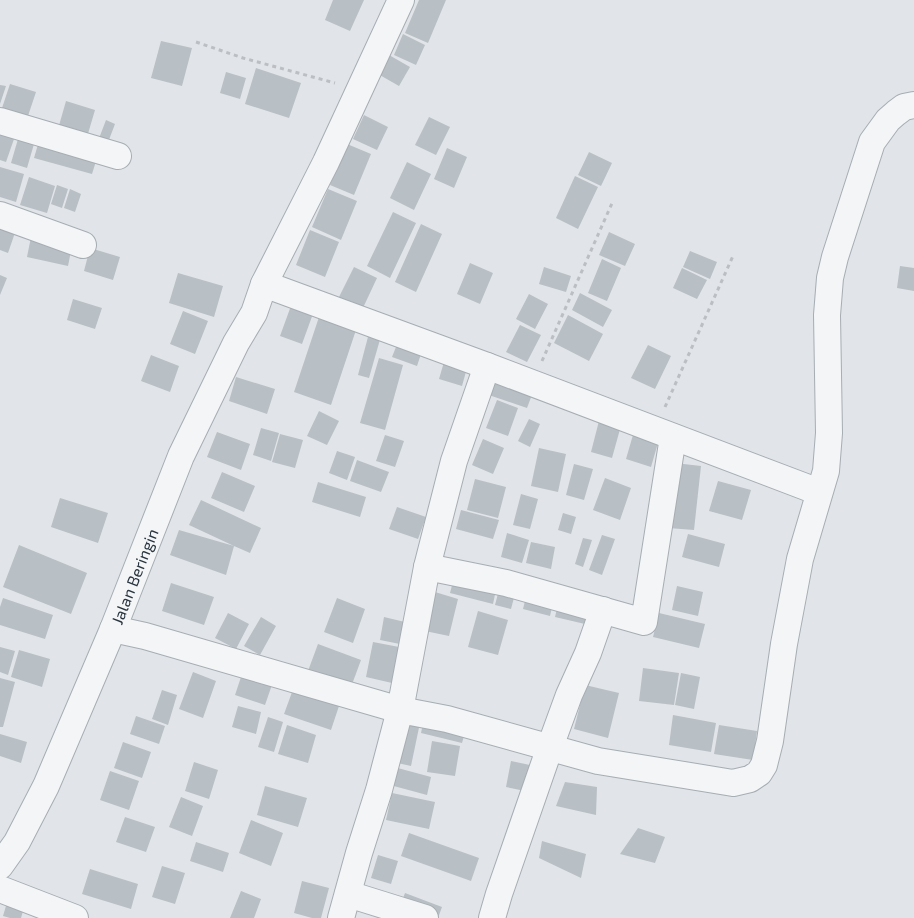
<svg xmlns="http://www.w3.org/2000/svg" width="914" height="918" viewBox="0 0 914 918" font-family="'Exo 2',sans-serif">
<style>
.building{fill:#b8bfc5}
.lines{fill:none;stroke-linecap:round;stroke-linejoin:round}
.minor-casing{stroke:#a6adb3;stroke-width:28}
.path{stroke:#bbbfc4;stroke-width:3;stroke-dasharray:4 4;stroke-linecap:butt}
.minor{stroke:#f3f5f7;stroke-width:26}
.labels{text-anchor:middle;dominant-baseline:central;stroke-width:4;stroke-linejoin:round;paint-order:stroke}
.street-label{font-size:16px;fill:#2a3540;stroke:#f0f4f6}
</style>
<rect width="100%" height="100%" fill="#e1e5e9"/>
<path class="building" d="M333 0H364L350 31 325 20Z
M419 0H446L428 43 405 33Z
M403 34 425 45 416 65 394 55Z
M161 41 192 48 182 86 151 78Z
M389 55 410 67 399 86 378 74Z
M256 68 301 83 289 118 245 104Z
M226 72 246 78 240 99 220 93Z
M10 84 36 92 28 116 2 108Z
M0 85 6 86 0 104Z
M66 101 95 110 87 137 58 129Z
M364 115 388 127 377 150 353 139Z
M429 117 450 127 436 155 415 145Z
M106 120 115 124 107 145 98 141Z
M0 134 14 139 6 162 0 160Z
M18 139 34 144 27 168 11 163Z
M39 141 97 158 92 174 34 158Z
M347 144 371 154 354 195 330 185Z
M447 148 467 157 454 188 434 179Z
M589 152 612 163 601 186 578 175Z
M407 162 431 174 414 210 390 198Z
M0 167 24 174 16 202 0 197Z
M575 176 598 187 578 229 556 218Z
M29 177 55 186 47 213 20 205Z
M57 185 68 189 62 208 51 204Z
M70 189 81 194 75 212 64 208Z
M328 189 357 201 341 240 312 227Z
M393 212 416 223 390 278 367 266Z
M0 218 18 224 8 253 0 250Z
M421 224 442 234 416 292 395 282Z
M310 230 339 242 325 277 296 265Z
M609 232 635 244 625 266 599 255Z
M31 237 72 246 68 266 27 257Z
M90 248 120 257 113 280 84 271Z
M690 251 717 262 710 279 683 267Z
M602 259 621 268 607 301 588 293Z
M470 263 493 273 480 304 457 294Z
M900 266 914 268V291L897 288Z
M354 267 377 278 362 310 338 299Z
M544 267 571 276 566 292 539 284Z
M682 268 707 280 697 299 673 288Z
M178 273 223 286 214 317 169 303Z
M0 275 7 278 0 295Z
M580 293 612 310 603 327 572 310Z
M529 294 548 304 535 329 516 319Z
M73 299 102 308 95 329 67 320Z
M292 303 314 311 302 344 280 336Z
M183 311 208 321 195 354 170 344Z
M320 314 357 327 331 405 294 392Z
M568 315 603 334 589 361 554 343Z
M520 325 541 335 527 362 506 352Z
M369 333 381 336 369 378 358 375Z
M398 342 422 351 417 366 392 357Z
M648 345 671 356 655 389 631 378Z
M151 355 179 366 170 392 141 381Z
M379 358 403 365 385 430 360 423Z
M444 362 467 368 462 386 439 379Z
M489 376 533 392 527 408 483 393Z
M236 377 275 389 267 414 229 401Z
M497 400 518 408 508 436 486 428Z
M319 411 339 421 327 445 307 436Z
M600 417 622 422 612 458 591 452Z
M529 419 540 424 530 447 518 441Z
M261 428 279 433 271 461 253 455Z
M635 428 660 436 651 467 626 459Z
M217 432 250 444 241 470 207 457Z
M280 434 303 440 295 468 272 462Z
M385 435 404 441 395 467 376 461Z
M483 439 504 448 493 474 472 465Z
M539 448 566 454 558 492 531 486Z
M337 451 355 457 347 480 329 473Z
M357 460 389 472 381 492 350 481Z
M675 463 701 466 694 530 668 528Z
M574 464 593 469 584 500 566 495Z
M222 472 255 486 244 512 211 498Z
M605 478 631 488 620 520 593 510Z
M475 479 506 487 498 518 467 510Z
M718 481 751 490 742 520 709 511Z
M318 482 366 497 360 517 312 502Z
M521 494 538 499 530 529 513 525Z
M60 498 108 513 98 543 51 527Z
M201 500 261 528 250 553 234 546 226 575 170 555 179 530 234 546 189 525Z
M397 507 426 517 418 539 389 529Z
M461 510 499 520 493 539 456 529Z
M563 513 576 517 571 534 558 530Z
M507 533 529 540 522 563 501 557Z
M688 534 725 544 719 567 682 557Z
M602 535 615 539 602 575 589 570Z
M583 538 592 540 583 567 575 564Z
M531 542 555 547 551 569 526 563Z
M19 545 87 573 71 614 3 587Z
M455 574 497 585 493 604 450 593Z
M171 583 214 597 204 625 162 611Z
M500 586 516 590 511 609 495 605Z
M677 586 703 592 698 616 672 610Z
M435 592 458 599 449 636 425 631Z
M526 597 553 603 550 616 523 609Z
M3 598 53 615 45 639 0 625V607Z
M337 598 365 609 353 643 324 632Z
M558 604 588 610 585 624 555 617Z
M478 611 508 620 498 655 468 647Z
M228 613 249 624 236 649 215 638Z
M659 613 705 624 699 648 653 637Z
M261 617 276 626 260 655 244 646Z
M384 617 409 623 405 645 380 640Z
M373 642 399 647 392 683 366 677Z
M318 644 361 660 351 687 308 671Z
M0 647 15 651 8 675 0 672Z
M19 650 50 659 42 687 11 677Z
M244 668 274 679 265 705 235 695Z
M643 668 679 673 674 705 639 701Z
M193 672 216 681 203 718 179 709Z
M681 673 700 677 694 709 675 705Z
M0 678 15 682 3 727H0Z
M295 684 341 700 331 730 284 714Z
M585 685 619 693 608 738 574 729Z
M162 690 177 695 168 725 152 719Z
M238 706 261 712 256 734 232 727Z
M403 715 421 718 411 766 393 762Z
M673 715 716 723 711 752 669 745Z
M136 716 165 726 159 744 130 734Z
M268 717 283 722 274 752 258 747Z
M424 719 466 729 462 743 421 733Z
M287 725 316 735 308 763 278 754Z
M719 725 757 731 753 760 714 754Z
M0 734 27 742 21 763 0 756Z
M432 741 460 746 455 776 427 772Z
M123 742 151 752 142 778 114 768Z
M511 761 530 765 525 791 506 787Z
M194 762 218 770 209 799 185 791Z
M394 767 431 777 427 795 390 785Z
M110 771 139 781 129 810 100 800Z
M565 782 597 787 596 815 556 806Z
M265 786 307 798 298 827 257 815Z
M392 793 435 802 429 829 386 820Z
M181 797 203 806 192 836 169 827Z
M125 817 155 827 146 852 116 842Z
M251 820 283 833 271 866 239 853Z
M638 828 665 837 655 863 620 854Z
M409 833 479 858 471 881 401 856Z
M542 841 586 854 581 878 539 858Z
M196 842 229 853 223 872 190 861Z
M378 855 398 861 391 884 371 878Z
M162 866 185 873 175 904 152 897Z
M90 869 138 884 131 909 82 894Z
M302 881 329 888 321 918H312L294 913Z
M241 891 261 899 254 918H230Z
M405 893 442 907 438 918H434L400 906Z
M8 899 25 904 21 918H10L3 916Z"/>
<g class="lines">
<defs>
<g id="minor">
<path d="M0 121 118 156"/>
<path d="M0 215 83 245"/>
<path d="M264 284 487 366 819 492"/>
<path d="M427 567 506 583 644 622 673 437"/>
<path d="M113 629 145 636 400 710 447 719 598 761 733 783 750 779 759 773 764 765 770 741 784 644 800 559 826 471 829 433 827 315 830 278 835 257 872 142 888 120 896 113 904 107 914 105"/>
<path id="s1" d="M0 866 17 842 46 786 113 629 181 456 236 343 254 313 264 284 326 162 401 0"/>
<path d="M0 889 75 918"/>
<path d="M348 894 425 918"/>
<path d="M341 918 359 853 379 790 400 710 427 567 454 461 487 366"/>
<path d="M492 918 499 894 550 747 569 695 588 653 603 610"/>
</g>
</defs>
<use href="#minor" class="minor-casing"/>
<path class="path" d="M196 42 243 58 335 83
M542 361 613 201
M665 407 733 256"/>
<use href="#minor" class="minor"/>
</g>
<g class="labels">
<g class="street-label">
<text stroke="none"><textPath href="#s1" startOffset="320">Jalan Beringin</textPath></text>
</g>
</g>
</svg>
